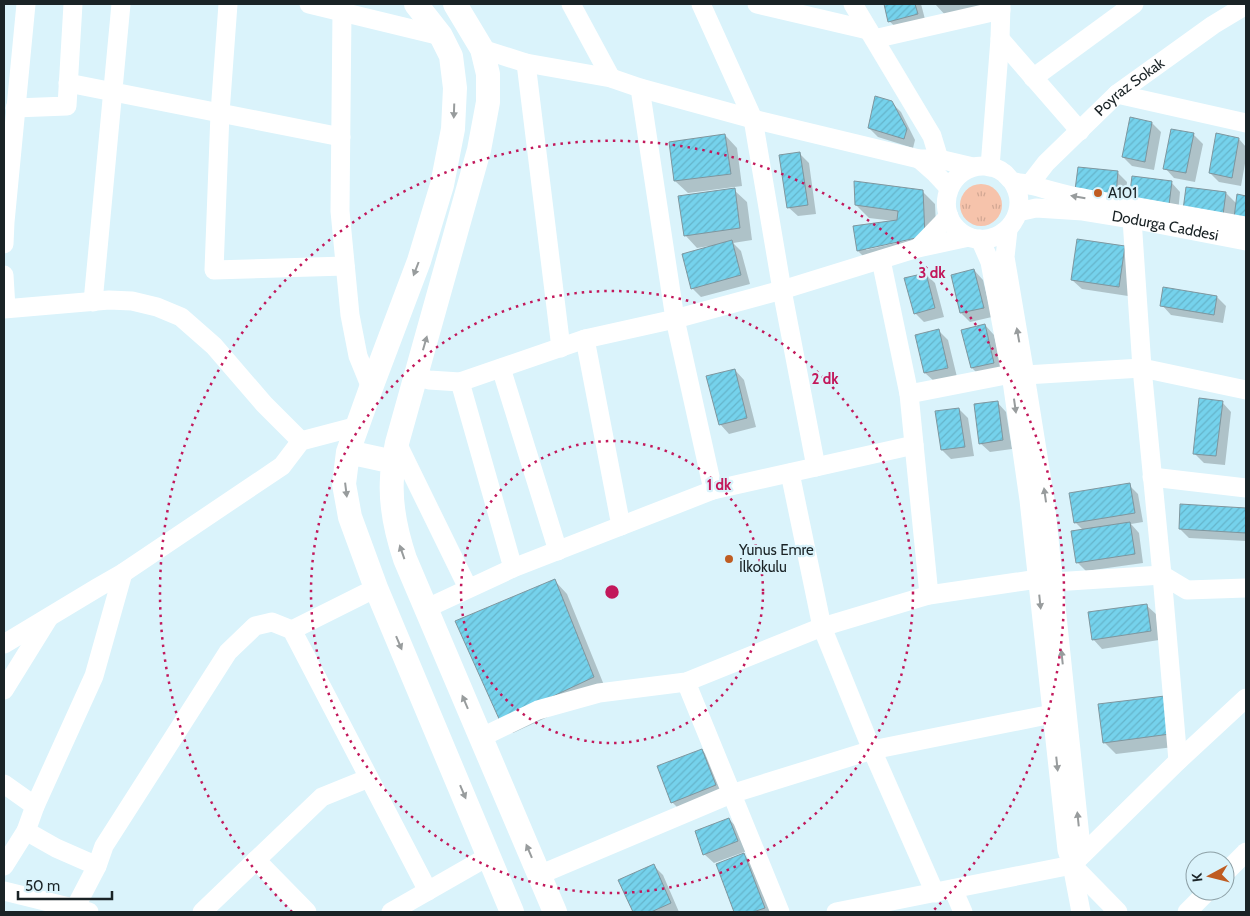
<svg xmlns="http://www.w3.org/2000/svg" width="1250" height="916" viewBox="0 0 1250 916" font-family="Cabin,sans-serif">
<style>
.grass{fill:url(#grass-tufts)}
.shadow{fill:#0003;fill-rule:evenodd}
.building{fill:url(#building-hatch);stroke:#7f969e}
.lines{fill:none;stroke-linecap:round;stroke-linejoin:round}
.minor{stroke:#fff;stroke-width:19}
.major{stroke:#fff;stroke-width:24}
.oneway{fill:#989c9d}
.ring{fill:none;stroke:#c2185b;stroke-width:2.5;stroke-dasharray:2.5 5}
.poi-dot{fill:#bf5c22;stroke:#daf3fb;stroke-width:2}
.labels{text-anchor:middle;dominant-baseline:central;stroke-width:4.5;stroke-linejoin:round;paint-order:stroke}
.street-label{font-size:15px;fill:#1a2326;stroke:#daf3fb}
.poi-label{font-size:15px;fill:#1a2326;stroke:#daf3fb;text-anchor:start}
.centre{fill:#c2185b;stroke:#daf3fb;stroke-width:2.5}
.ring-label{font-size:15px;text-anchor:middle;font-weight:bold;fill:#c2185b;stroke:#daf3fb;stroke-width:4.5;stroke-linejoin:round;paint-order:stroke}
</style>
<defs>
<pattern id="grass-tufts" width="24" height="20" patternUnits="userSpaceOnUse" patternTransform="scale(1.25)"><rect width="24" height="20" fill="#f6c3ab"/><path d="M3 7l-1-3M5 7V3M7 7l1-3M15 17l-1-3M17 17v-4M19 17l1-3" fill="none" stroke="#d2a793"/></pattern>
<pattern id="building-hatch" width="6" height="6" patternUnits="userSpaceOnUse" patternTransform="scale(1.25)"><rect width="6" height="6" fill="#75d2ec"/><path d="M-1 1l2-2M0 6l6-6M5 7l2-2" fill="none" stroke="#65b4ca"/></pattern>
</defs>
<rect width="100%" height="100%" fill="#daf3fb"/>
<path class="grass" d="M960 205a21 21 0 1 1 42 0a21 21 0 1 1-42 0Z"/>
<path class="shadow" d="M885 4H921L926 23 899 30 889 21Z
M935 4H980L981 9 948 18Z
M891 102 901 112 915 140 913 148 878 137 869 128Z
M1152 123 1161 132 1154 170 1132 166 1123 157Z
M1193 134 1203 144 1195 182 1174 178 1165 168Z
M725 135 737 148 742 186 688 193 675 181Z
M1239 139 1246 147V158L1241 186 1219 182 1210 173Z
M799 153 809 163 816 214 798 216 788 207Z
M1118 173 1127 182 1125 204 1086 199Z
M1171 182 1180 192 1178 213 1139 209Z
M734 190 747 202 752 240 733 243 741 251 750 284 701 297 692 288 710 248 709 246 697 248 685 235Z
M923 192 935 204 937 248 870 263 858 251 894 221 869 218 856 205ZM931 233V235L866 250V248Z
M1226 193 1237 204 1238 196 1246 197V227L1194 219Z
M1124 247 1134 257 1128 296 1082 289 1072 280Z
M974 270 983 280 992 317 970 322 961 313Z
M926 274 935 283 944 317 924 322 915 313Z
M1217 297 1226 306 1223 323 1171 315 1162 305Z
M985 325 994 335 1003 372 981 377 972 368Z
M938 330 948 340 957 377 935 382 925 373 917 336Z
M735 370 744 380 756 427 729 434 720 424Z
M997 402 1006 412 1012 449 990 452 980 443Z
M1222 402 1231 412 1225 465 1204 463 1194 453Z
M959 409 968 418 974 456 951 459 942 450Z
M1129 485 1138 494 1143 522 1131 524 1139 533 1143 563 1086 571 1077 562 1083 530 1076 523Z
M1181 505 1246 509V541L1189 538 1180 529Z
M555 581 567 594 606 690 513 733 501 721Z
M1146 605 1156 614 1159 640 1102 649 1093 639Z
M1165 697 1182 746 1116 754 1104 742Z
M702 750 711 760 725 794 682 812 672 802Z
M729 819 738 829 747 851 714 863 704 854Z
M744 855 753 864 772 912H736L717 865Z
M654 866 663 875 679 912H634L620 881Z"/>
<path class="building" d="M884 4H915L918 14 888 22Z
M875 96 892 101 907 129 904 139 868 128Z
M1130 117 1152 122 1145 162 1122 157Z
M1171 129 1194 133 1186 173 1163 169Z
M1216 133 1239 138 1232 178 1209 173Z
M725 134 731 174 674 181 669 142Z
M800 152 808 205 787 208 779 155Z
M1078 167 1118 171 1116 195 1075 190Z
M1132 176 1172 181 1169 205 1129 200Z
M854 181 923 190 925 236 857 251 853 226 897 220 898 211 855 205Z
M1186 187 1226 192 1223 215 1183 210Z
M735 188 740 228 684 236 678 196Z
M1237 194 1246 196V219L1234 218Z
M1077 239 1125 246 1119 287 1071 280Z
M732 240 741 275 691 289 682 254Z
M974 269 984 308 960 313 951 275Z
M926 273 935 308 914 314 904 278Z
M1163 287 1217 296 1214 315 1160 306Z
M985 324 994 363 971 368 961 330Z
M939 329 948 368 924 373 915 335Z
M735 369 747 418 719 425 706 376Z
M1199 398 1223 401 1216 456 1193 454Z
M998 401 1003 440 979 444 974 404Z
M959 408 965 447 941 450 935 411Z
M1130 483 1135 513 1074 523 1069 493Z
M1180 504 1246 508V533L1179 529Z
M1130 522 1135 554 1076 563 1071 531Z
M555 579 594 677 500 721 455 621Z
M1147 604 1151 631 1092 640 1088 612Z
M1165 696 1170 734 1103 743 1098 704Z
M702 749 716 785 671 803 657 766Z
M729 818 738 841 703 855 695 831Z
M744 853 765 908 753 912H734L716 864Z
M654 864 671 903 651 912H633L618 880Z"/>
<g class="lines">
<g class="minor">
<path d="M228 4 220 113 214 270 345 266"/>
<path d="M309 4 441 36"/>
<path d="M571 4 611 78"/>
<path d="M701 4 753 119 782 290 816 467"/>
<path d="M757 4 868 30"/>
<path d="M853 4 932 136 939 159"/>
<path d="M342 11 340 211 350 315 358 356 371 388"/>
<path d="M874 39 1001 10"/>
<path d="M1000 39 1080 131"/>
<path d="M482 49 526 63 611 78 640 88 753 119 919 159H939L973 167"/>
<path d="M526 63 561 348"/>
<path d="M1033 78 1134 4"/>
<path d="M68 83 341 137"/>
<path d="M640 88 675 319 713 490"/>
<path d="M1117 94 1246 123"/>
<path d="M15 108 67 106 73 4"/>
<path d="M919 159 936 174 949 188"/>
<path d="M990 167 1000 39 1001 4"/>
<path d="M1012 181C1016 187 1019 194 1019 202 1019 234 980 252 957 229 934 206 951 166 983 166 990 166 998 168 1004 173 1007 175 1009 179 1012 181 1016 183 1023 183 1027 184 1039 187 1051 191 1064 194 1084 199 1106 202 1127 205 1167 212 1206 219 1246 226"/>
<path id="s1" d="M1029 185 1046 163 1117 94 1213 25 1246 5"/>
<path id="s2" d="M1018 212 1036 208 1083 211 1132 219 1246 241"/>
<path d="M1132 219 1142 368 1162 575 1178 761"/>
<path d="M1008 230 1005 257 1025 375 1045 500 1081 847 1072 865"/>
<path d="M980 239 990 262 1011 374 1029 500 1067 850 1072 865 1081 912"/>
<path d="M4 244 5 222 26 4"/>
<path d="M918 248 949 216"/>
<path d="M881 260 909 394 929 595"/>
<path d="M4 275 6 308"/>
<path d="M93 302 121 4"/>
<path d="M4 309 109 300 132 301 157 307 181 317 214 346 264 404 301 441"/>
<path d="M585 339 621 526"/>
<path d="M501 368 558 551"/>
<path d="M1025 375 1142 368 1246 390"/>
<path d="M416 376 429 380 460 382 585 339 675 319 782 290 918 248 969 237"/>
<path d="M460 382 513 568"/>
<path d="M909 394 1011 374"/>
<path d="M397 443 468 588"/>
<path d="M790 473 822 627 872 750 935 893"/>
<path d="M1152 477 1246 488"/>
<path d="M425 609 513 568 713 490 914 445"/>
<path d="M292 630 376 588"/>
<path d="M4 644 97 588 123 573 282 466 301 441 358 426"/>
<path d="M686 682 780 912"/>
<path d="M4 690 48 619"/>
<path d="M480 738 538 710 599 693 686 682 822 627 929 595 1038 579 1054 582 1162 575 1187 590 1246 588"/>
<path d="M4 784 35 806"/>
<path d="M26 831 56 848 97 866"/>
<path d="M256 860 307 912"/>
<path d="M1072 865 1118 912"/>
<path d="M4 866 26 831 35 806 94 676 123 573"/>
<path d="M1225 873 1246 852"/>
<path d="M539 875 731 794 872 750 1052 714"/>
<path d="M953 889 963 912"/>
<path d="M4 891 89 912"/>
<path d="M73 912 97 866 104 846 228 652 255 626 272 622 292 630 428 891"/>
<path d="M202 912 322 797 369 778"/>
<path d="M391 912 489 856"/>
<path d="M836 912 1072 865 1178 761 1246 698"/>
<path d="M1187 912 1208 891"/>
</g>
<path class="major" d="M416 4 441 36 451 56 455 88 453 129 442 185 419 261 371 388 348 452 344 484 350 517 376 588 512 912
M455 4 482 49 488 74V102L479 150 397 443C395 454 392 466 392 478 390 506 396 532 405 559L555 912
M348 452 394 462"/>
</g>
<defs><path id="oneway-solid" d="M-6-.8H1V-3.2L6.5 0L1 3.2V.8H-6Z" transform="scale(1.25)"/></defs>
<g class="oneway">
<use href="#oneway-solid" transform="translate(454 111) rotate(92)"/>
<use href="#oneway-solid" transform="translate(1078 197) rotate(-170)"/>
<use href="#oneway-solid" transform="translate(416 269) rotate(111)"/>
<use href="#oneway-solid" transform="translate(1018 335) rotate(-100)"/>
<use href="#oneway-solid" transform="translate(425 343) rotate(-74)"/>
<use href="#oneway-solid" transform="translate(1015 406) rotate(82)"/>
<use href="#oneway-solid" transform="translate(346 490) rotate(83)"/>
<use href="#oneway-solid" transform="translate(1045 495) rotate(-98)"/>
<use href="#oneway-solid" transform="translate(402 552) rotate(-109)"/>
<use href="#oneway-solid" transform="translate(1040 602) rotate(84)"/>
<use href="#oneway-solid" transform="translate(399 643) rotate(67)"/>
<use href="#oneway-solid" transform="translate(1062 657) rotate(-96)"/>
<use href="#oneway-solid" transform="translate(465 702) rotate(-113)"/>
<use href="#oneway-solid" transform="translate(1057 764) rotate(84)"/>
<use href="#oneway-solid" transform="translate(463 792) rotate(67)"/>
<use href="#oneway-solid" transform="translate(1078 819) rotate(-96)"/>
<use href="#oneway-solid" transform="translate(529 851) rotate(-113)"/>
</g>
<g class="ring">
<circle cx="612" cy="592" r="151"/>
<circle cx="612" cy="592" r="301"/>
<path d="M292 912A452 452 0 1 1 932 912"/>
</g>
<g class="poi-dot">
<circle cx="1098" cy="193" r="5"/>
<circle cx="729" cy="559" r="5"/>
</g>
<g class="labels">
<g class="street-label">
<text stroke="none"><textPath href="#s1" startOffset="141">Poyraz Sokak</textPath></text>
<text stroke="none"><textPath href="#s2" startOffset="149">Dodurga Caddesi</textPath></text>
</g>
<g class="poi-label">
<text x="1108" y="193">A101</text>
<text x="739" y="550">Yunus Emre<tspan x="739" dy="17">İlkokulu</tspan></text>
</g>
</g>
<circle cx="612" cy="592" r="8" class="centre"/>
<g class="ring-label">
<text x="932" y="278">3 dk</text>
<text x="825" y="384">2 dk</text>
<text x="719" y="490">1 dk</text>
</g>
<rect width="1250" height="916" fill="none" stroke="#1a2326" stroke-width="10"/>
<g transform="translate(1210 876) rotate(263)"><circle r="24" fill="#daf3fb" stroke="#8da0a6"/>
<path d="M0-4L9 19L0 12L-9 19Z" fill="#bf5c22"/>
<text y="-8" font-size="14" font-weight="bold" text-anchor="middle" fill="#1a2326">K</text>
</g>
<path d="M18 891v8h94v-8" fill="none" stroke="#1a2326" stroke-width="2.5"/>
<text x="25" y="891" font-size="15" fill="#1a2326" stroke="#daf3fb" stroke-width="4" paint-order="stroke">50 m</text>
</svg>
